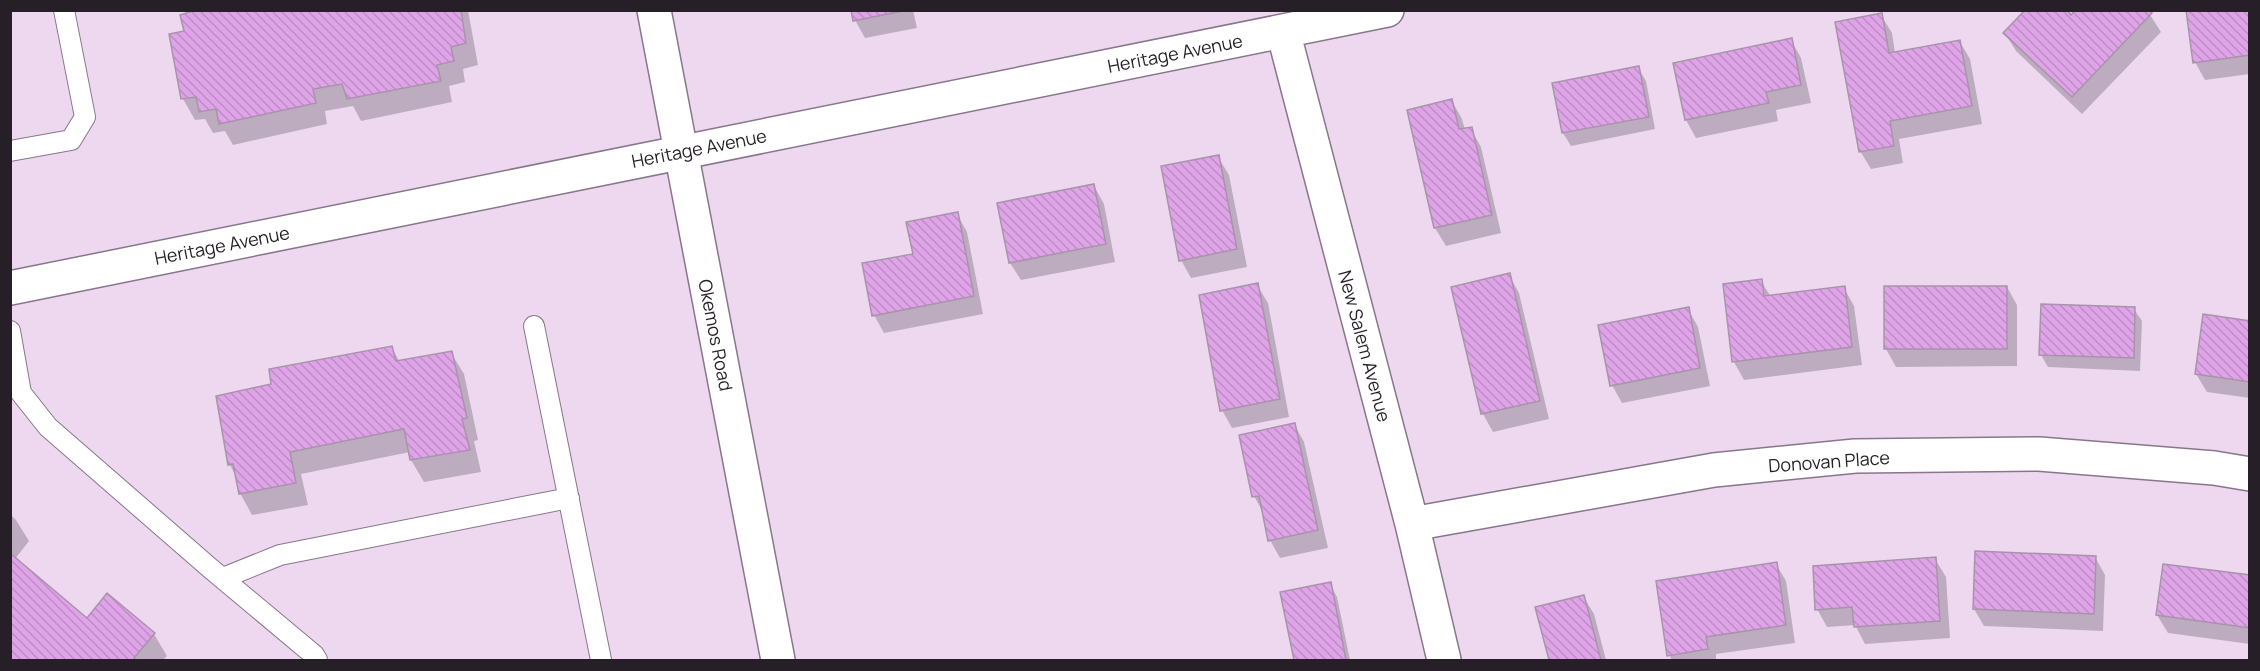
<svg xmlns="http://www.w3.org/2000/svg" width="2260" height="671" viewBox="0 0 2260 671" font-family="Manrope,sans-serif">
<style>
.shadow{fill:#0003}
.building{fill:url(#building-back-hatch);stroke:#a894aa;stroke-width:1.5}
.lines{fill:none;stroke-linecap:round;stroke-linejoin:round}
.service-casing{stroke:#88768b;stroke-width:22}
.minor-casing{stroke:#88768b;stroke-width:36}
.secondary-casing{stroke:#88768b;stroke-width:36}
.service{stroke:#fff;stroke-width:20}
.minor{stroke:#fff;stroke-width:33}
.secondary{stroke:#fff;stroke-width:33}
.labels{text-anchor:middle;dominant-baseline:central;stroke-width:6;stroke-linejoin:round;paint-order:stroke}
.street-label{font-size:18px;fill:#271f28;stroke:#fff}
</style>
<defs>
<pattern id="building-back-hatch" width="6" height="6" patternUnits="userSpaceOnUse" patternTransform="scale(1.5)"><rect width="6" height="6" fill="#dfa3e8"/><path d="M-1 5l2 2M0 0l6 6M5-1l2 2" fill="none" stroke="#bf8cc7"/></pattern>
</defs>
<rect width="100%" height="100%" fill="#edd8f0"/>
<path class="shadow" d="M197 10H468L478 65 463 69 465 82 449 86 452 102 361 121 353 106 325 111 327 124 233 145 225 131 213 133 205 119 195 120 183 99 170 35 185 32Z
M853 10H913L917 28 865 38 855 20Z
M2147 10 2161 32 2082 114 2016 51 2005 33 2071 17Z
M2250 10V74L2205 80 2195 62Z
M1881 15 1892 33 1895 53 1960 42 1970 59 1982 124 1899 139 1903 163 1871 169 1860 151Z
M1791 40 1801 58 1811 103 1776 110 1778 121 1696 138 1686 120 1675 64Z
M1638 68 1646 81 1655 129 1571 146 1563 133 1554 84Z
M1452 101 1462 119 1465 130 1471 129 1481 147 1501 233 1446 246 1435 228 1409 111Z
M1218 157 1229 175 1247 267 1191 278 1181 260Z
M1094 186 1104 204 1115 262 1021 280 1010 263Z
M957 214 967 232 983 314 884 333 874 315 914 255Z
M1509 275 1519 293 1549 419 1493 432 1483 414 1453 288Z
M1761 281 1771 297 1844 288 1854 306 1862 365 1744 380 1734 362Z
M1257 285 1268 303 1289 417 1232 428 1222 410Z
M2007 287 2017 305V366L1896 367 1886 349Z
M1688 309 1698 327 1710 386 1622 403 1612 385Z
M2134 309 2142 321 2140 371 2048 367 2041 355Z
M2250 322V398L2207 392 2196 374Z
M392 348 399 361 451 353 464 374 478 440 474 441 481 472 424 482 411 460 410 452 301 474 308 505 252 515 240 493 237 478 230 465 218 397 273 386Z
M1294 424 1304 442 1328 548 1280 558 1270 540 1264 514 1254 496Z
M10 514 16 520 29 541 15 559 88 621 107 595 154 634 167 656 163 660H10Z
M2095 557 2105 575 2103 631 1984 626 1974 609Z
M1935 559 1946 577 1950 638 1865 644 1855 625 1827 627 1817 609Z
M1776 564 1786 581 1795 643 1716 654V660H1672L1669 655Z
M2250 577V644L2168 633 2157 615Z
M1330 584 1337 597 1350 660H1295L1282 593Z
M1583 596 1594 614 1606 660H1550L1537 608Z"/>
<path class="building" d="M196 10H461L466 43 451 47 454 61 437 65 441 81 347 99 342 84 313 89 316 103 219 124 216 109 199 112 196 97 181 99 169 34 184 31 180 15Z
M851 10H907L853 21Z
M2025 10H2067L2071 15 2075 10H2149L2152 13 2072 97 2003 33Z
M2186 10H2250V55L2193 63Z
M1882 13 1889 53 1960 40 1972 106 1890 121 1894 146 1859 152 1835 22Z
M1792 38 1801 85 1766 92 1769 103 1685 120 1673 63Z
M1639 66 1649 117 1562 133 1552 83Z
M1452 99 1459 129 1472 127 1492 215 1434 228 1407 110Z
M1219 155 1237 249 1179 261 1161 166Z
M1094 184 1106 244 1009 263 997 203Z
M958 212 974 296 872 316 862 263 913 254 906 222Z
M1510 273 1540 401 1481 414 1451 287Z
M1762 279 1764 296 1845 286 1852 347 1732 362 1723 284Z
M1258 283 1280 399 1220 411 1199 295Z
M1884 286H2007V349H1884Z
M2041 304 2135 307 2134 358 2039 355Z
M1689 307 1700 368 1610 386 1598 325Z
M2203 314 2250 321V382L2195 374Z
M392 346 396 361 452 351 467 418 462 419 470 450 410 460 404 429 290 452 296 483 239 494 233 464 228 465 216 396 271 384 269 369Z
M1295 423 1318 530 1268 541 1259 496 1252 497 1239 435Z
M1975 551 2096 556 2094 614 1973 609Z
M10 553 87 618 107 593 155 633 134 658 136 660H10Z
M1936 557 1940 621 1854 627 1852 607 1815 610 1813 566Z
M1777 562 1786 625 1706 637 1708 649 1667 656 1656 581Z
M2163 564 2250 575V628L2156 615Z
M1331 582 1346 660H1294L1280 592Z
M1584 595 1601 660H1549L1535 607Z"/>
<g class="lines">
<defs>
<path id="service" d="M10 151 71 140 85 117 64 10
M534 326 601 660
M10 331 21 393 48 427 210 568 314 655 317 660
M223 578 280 555 569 498"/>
<path id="minor" d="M1283 31 1412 524 1444 660
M10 288 1387 10
M1412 524 1714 470 1855 456 2039 454 2214 468 2250 474"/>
<path id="secondary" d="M654 10 778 660"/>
</defs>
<use href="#service" class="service-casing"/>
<use href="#minor" class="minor-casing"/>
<use href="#secondary" class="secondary-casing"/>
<use href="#service" class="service"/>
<use href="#minor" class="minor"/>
<use href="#secondary" class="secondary"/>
</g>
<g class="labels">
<g class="street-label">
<text transform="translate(1175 53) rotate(-11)">Heritage Avenue</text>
<text transform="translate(699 148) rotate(-11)">Heritage Avenue</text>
<text transform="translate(222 245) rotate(-11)">Heritage Avenue</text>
<text transform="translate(716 335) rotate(79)">Okemos Road</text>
<text transform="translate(1365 346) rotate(75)">New Salem Avenue</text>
<text transform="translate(1829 461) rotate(-4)">Donovan Place</text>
</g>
</g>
<rect width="2260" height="671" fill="none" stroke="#271f28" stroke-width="24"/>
</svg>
